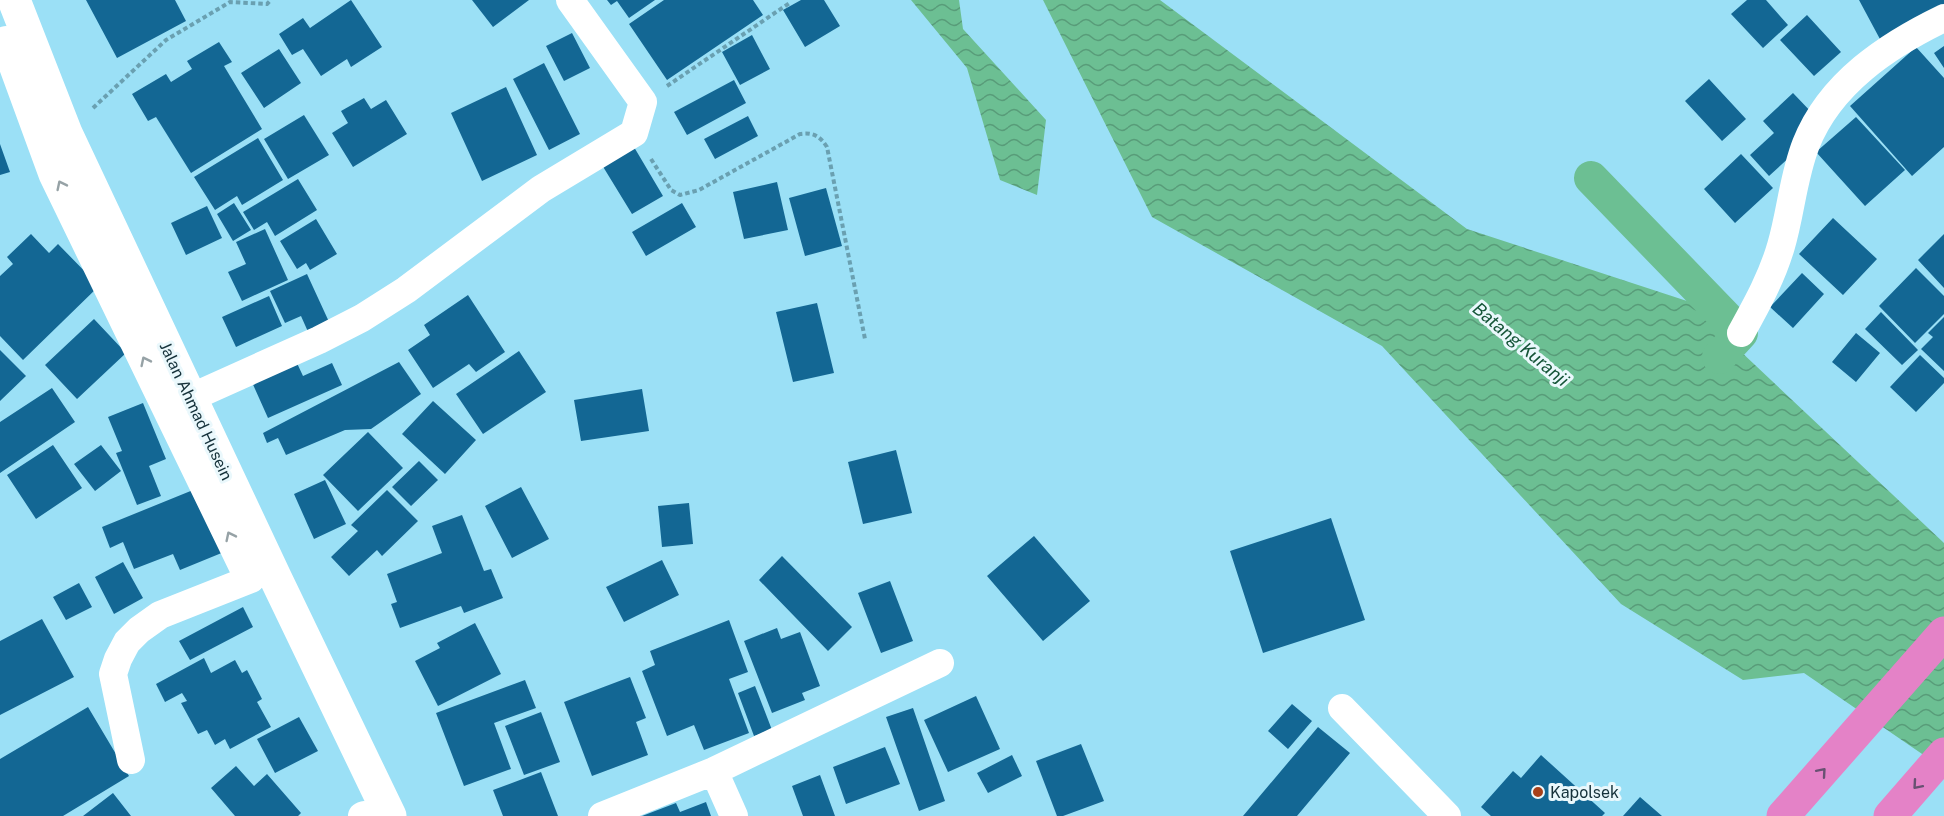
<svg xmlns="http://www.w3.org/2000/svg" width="1944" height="816" viewBox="0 0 1944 816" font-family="'Public Sans',sans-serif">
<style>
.water{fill:url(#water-waves)}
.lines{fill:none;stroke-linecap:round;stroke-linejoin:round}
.canal{stroke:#6cbf93;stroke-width:34}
.building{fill:#136794}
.path{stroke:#6aa0b1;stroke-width:4;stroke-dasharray:4.5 3;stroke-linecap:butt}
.street{stroke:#fff;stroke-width:28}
.secondary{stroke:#fff;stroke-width:33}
.highway{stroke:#e482c7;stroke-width:33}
.oneway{stroke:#96a2a6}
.oneway2{stroke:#685172}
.poi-dot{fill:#a7401a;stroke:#eaf8fc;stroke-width:2}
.labels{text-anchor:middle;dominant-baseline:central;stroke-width:6;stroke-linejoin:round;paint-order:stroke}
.street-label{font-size:16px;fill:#15313a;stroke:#eaf8fc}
.poi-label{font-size:16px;fill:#15313a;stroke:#eaf8fc;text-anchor:start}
.water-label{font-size:18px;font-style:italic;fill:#155538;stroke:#eaf8fc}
</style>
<defs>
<pattern id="water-waves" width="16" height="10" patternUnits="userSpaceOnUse" patternTransform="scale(1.5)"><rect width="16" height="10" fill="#6cbf93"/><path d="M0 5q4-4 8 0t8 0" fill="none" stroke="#589c79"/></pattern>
</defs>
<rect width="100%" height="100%" fill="#9be0f6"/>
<path class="water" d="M911 0H959L963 29 1046 120 1037 195 1000 180 967 68Z
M1043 0H1160L1467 229 1687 301 1944 543V769L1804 673 1743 680 1621 604 1382 346 1152 217Z"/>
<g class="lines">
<path class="canal" d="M1591 178 1741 333 1719 357"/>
</g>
<path class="building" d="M86 0H175L186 21 117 58Z
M351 0 382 47 351 67 347 59 321 76 303 49 292 55 279 34 303 18 310 28Z
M472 0H529L493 27Z
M607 0H655L629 18 617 1 611 5Z
M664 0H753L763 15 667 80 629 24Z
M801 0H824L840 26 805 47 783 10Z
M1747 0H1766L1788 25 1763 48 1731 14Z
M1859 0H1944V6L1881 41Z
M1807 15 1841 52 1814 76 1780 40Z
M572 33 590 68 564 81 546 46Z
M752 35 770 69 740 85 722 52Z
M219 42 232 62 224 66 262 129 191 173 156 117 148 121 132 94 166 74 171 82 192 69 187 61Z
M1944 46V68L1934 53Z
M1916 47 1944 78V147L1912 176 1850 106Z
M279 49 301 83 264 108 241 73Z
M544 63 580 134 549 150 513 79Z
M1709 79 1746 119 1722 141 1685 101Z
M734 80 746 103 687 135 674 112Z
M506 87 537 155 482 181 451 113Z
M1793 93 1815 116 1806 142 1769 176 1750 155 1774 133 1763 121Z
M364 98 371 109 386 100 407 134 353 167 332 133 348 123 341 111Z
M304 115 329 155 288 179 264 139Z
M748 116 758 136 715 159 704 139Z
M1856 117 1905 170 1865 206 1816 152Z
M258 138 283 180 242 205 237 196 215 210 194 177Z
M0 144 10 172 0 175Z
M634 147 663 196 632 214 602 165Z
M1741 154 1773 188 1735 223 1704 189Z
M298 179 317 210 275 236 267 222 254 230 243 212Z
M777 182 788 230 744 239 733 192Z
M826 188 842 246 805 256 789 198Z
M234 203 251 230 233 241 217 214Z
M682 203 696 227 646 256 632 232Z
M207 206 222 238 186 255 171 223Z
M1833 218 1877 259 1843 295 1799 254Z
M316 219 337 254 310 270 306 263 297 269 280 241Z
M265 229 288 280 242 301 228 272 246 264 236 242Z
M31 234 49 253 58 244 99 286 23 360 0 336V276L13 264 7 257Z
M1944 234V288L1918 260Z
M1916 268 1944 296V314L1915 343 1879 306Z
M1802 273 1824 294 1793 328 1770 307Z
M307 274 330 324 309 334 301 316 285 323 270 291Z
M468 295 505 352 476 372 469 364 433 388 408 350 430 335 424 325Z
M269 296 282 326 236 347 222 317Z
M817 303 834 373 793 382 776 312Z
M1881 312 1918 350 1902 365 1865 329Z
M1944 317V371L1921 349 1933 337 1928 333Z
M94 319 126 353 77 399 45 365Z
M1856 333 1880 353 1856 382 1832 362Z
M0 350 26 376 0 401Z
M519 351 546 392 483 434 456 394Z
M1920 355 1944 378V383L1916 412 1890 387Z
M296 361 303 376 332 363 342 385 268 418 251 380Z
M399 362 421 394 371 429 345 430 286 455 278 438 267 443 263 433Z
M52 388 75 422 0 473V422Z
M642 389 649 431 581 441 574 400Z
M433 401 476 440 445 474 402 434Z
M143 403 166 459 149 466 161 496 137 505 116 453 122 451 108 417Z
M368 432 403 468 358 511 323 475Z
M53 445 82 488 36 519 7 475Z
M101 445 121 471 95 491 74 464Z
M896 450 912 513 863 524 848 462Z
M419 461 438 480 411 506 392 487Z
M325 480 346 524 314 539 294 494Z
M521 487 549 539 512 558 485 506Z
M198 488 224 552 180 570 173 554 134 569 123 542 110 548 102 527Z
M387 490 418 521 382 556 377 550 349 576 331 557 358 531 351 525Z
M689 503 693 544 662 547 658 506Z
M462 515 484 571 491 569 503 598 464 613 461 606 400 628 391 604 397 602 387 574 442 553 432 526Z
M1331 518 1365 620 1263 653 1230 551Z
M1034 536 1090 601 1043 641 987 576Z
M782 556 852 627 828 651 759 580Z
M662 560 679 595 624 622 606 587Z
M123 562 143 598 114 614 95 577Z
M890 581 913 641 881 653 858 593Z
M79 583 92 607 66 620 53 597Z
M243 607 253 627 190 660 179 641Z
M42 619 74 677 0 715V641Z
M729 620 748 672 729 679 749 733 704 750 694 725 667 736 642 671 655 665 650 651Z
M475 623 501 674 438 706 415 661 440 648 437 643Z
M777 628 781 639 800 632 820 686 802 693 805 700 772 713 744 641Z
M204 658 211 673 235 660 242 673 247 670 262 699 257 702 271 727 230 749 225 739 215 745 207 730 198 734 181 703 187 701 182 693 165 702 156 684Z
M630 677 646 718 636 722 648 755 592 776 564 702Z
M525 680 536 708 494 723 511 769 464 786 436 713Z
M755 686 772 730 754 736 738 693Z
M976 696 1000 749 948 772 924 720Z
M1292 704 1312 721 1288 749 1268 731Z
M88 707 129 776 63 816H0V759Z
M913 708 945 801 919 811 886 717Z
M541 712 560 762 524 775 505 726Z
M299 717 318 751 275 773 257 739Z
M1318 727 1350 753 1297 816H1243Z
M1081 744 1104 801 1063 816H1057L1036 761Z
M885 747 900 784 846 804 833 767Z
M1012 755 1022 776 988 793 977 773Z
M1541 755 1605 813 1602 816H1491L1481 807 1513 771 1521 778Z
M236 766 254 786 267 774 301 813 298 816H235L211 788Z
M541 772 558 816H503L493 790Z
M820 775 835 816H803L792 786Z
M113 793 131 816H83Z
M1640 797 1662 816H1623Z
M706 802 711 816H642L676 803 680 812Z"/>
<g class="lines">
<path class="path" d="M667 86 791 2
M93 108 166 40 193 24 230 2 267 4 271 0
M651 159 671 190 680 195 699 190 800 134C813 132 820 136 827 147L865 339"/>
<path class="street" d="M0 42 6 40
M1741 333C1757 304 1772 277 1781 246 1791 212 1793 177 1806 144 1830 83 1888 45 1944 18
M190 398 319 340 362 318 406 290 541 189 634 133 643 102 570 0
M1342 708 1447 816
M131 760 113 674 118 659 127 642 139 630 160 615 251 579
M714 771 734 816
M362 816 364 815
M602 816 714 771 940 663"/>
<path class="secondary" d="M14 0 66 133 276 579 390 816
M14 62 55 174 250 576"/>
<path class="highway" d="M1783 816 1944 633
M1890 816 1944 754"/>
</g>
<defs><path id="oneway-chevron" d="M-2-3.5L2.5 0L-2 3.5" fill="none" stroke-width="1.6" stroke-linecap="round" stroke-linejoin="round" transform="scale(1.5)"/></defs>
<g class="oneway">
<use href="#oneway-chevron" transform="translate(61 185) rotate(-116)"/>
<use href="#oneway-chevron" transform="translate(145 361) rotate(-116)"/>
<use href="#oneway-chevron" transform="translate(230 536) rotate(-116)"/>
</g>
<g class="oneway2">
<use href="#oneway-chevron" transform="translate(1822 772) rotate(-49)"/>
<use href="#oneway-chevron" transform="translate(1917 785) rotate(131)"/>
</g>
<circle class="poi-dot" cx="1538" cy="792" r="6"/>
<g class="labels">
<g class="street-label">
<text transform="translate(196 411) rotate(65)">Jalan Ahmad Husein</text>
</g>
<g class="poi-label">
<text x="1550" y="792">Kapolsek</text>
</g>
<g class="water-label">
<text transform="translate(1521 344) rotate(40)">Batang Kuranji</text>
</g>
</g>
</svg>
